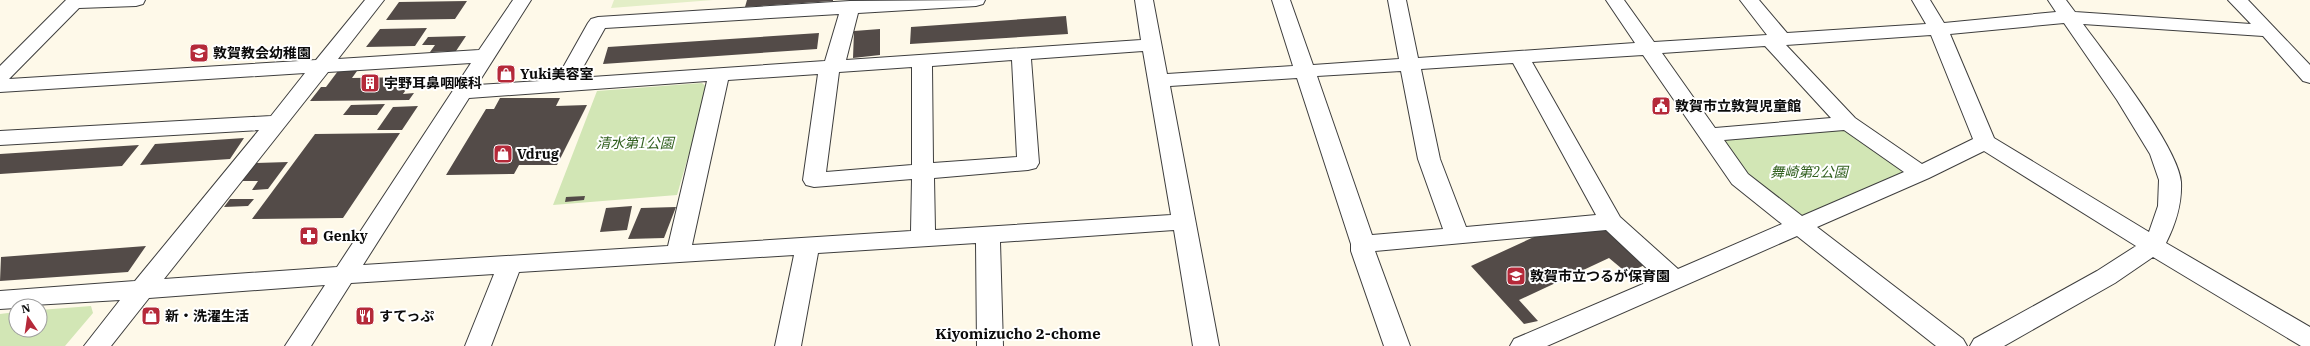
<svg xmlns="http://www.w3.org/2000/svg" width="2310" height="346" viewBox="0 0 2310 346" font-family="'IBM Plex Serif','Noto Sans JP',serif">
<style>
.green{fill:#d2e6b5}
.pitch{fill:#e3eec7}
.building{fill:#534b48}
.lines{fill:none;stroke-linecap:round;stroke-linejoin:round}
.minor-casing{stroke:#3e3e3e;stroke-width:2}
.minor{fill:#fff;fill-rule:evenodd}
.labels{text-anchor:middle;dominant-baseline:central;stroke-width:4;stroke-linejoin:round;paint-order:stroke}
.poi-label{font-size:14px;font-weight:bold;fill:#0b0b0b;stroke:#fff;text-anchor:start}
.park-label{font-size:14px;font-style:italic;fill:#305f1e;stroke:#fff}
.neighbourhood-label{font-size:15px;font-weight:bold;fill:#0b0b0b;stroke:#fff}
</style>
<rect width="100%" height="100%" fill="#fef9e9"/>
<path class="green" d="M702 83 708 88 677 195 553 205 597 91Z
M1843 129 1905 169 1903 175 1808 217 1798 216 1750 179 1723 142 1728 139Z
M91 306 93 313 65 346H0V314L16 312V330H40V310Z"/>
<path class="pitch" d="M614 0H713L611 8Z"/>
<path class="building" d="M747 0H833V1L745 7Z
M467 1 455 19 386 20 399 2Z
M1066 16 1068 34 910 44 911 27Z
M427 28 415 46 366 47 380 29Z
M880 29V55L853 58 854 31Z
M819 33 817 49 603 64 608 47Z
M466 36 456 51 430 52 435 45H422L428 37Z
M338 71H357L352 78 415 77 403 94 414 93 409 100 310 101 321 87H326Z
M500 98H560L556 106 587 105 557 165H519L514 174 446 175 486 109H494Z
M385 104 377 115H343L351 105Z
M418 106 402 130H377L393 107Z
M400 133 343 218 252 219 315 134Z
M244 138 230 159 140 165 155 144Z
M139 145 122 166 0 174V154Z
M288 162 268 189 252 190 258 181H241L256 163Z
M585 196 584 200 565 202 566 197Z
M230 199H254L248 206 224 207Z
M632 206 627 230 600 232 606 208Z
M676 207 664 238 628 239 641 208Z
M1606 230 1647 264 1627 273 1609 258 1519 300 1538 321 1524 324 1471 266 1534 237Z
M146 246 128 272 0 281 1 257Z"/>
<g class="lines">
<defs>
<path id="minor" d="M66 0H145L143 4 136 6 79 8 9 79 316 60 365 0H384L338 59 479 50 513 0H531L477 85 556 80 588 23 591 19 598 17 850 1 985 0 983 4 976 6 858 13 846 60 1141 40 1135 0H1153L1167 74 1293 66 1272 0H1290L1313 65 1399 59 1388 0H1406L1418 58 1635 43 1606 0H1624L1654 42 1767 35 1740 0H1759L1787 33 1926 24 1912 0H1930L1944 23 2056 12 2048 0H2066L2075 12 2251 24 2228 0H2248L2310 65V83L2303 81 2263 36 2083 24C2106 55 2179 148 2181 182 2182 204 2176 223 2166 243L2310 327V346H2301L2153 257 2115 283 2004 346H1970L1974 339 2097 271 2136 246 1984 151 1929 178 1817 227 1963 339 1967 346H1936L1797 236 1547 346H1510L1514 339 1657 278 1606 230 1375 251 1410 346H1384L1351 251V244L1297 78 1170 86 1219 346H1193L1174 230 1000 242 1003 346H977L976 243 818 253 801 346H775L794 255 519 272 491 346H465L494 274 351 283 311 346H285L325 285 149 298 111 346H84L120 300 16 306V308L0 309V291L135 281 259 130 0 145V131L271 116 305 73 0 92V66ZM839 14 825 61 577 78 605 28ZM2064 23 2117 100 2150 154 2159 180 2158 206 2149 232 1994 138 1950 34ZM1931 35 1973 139 1922 164 1855 118 1786 45ZM1765 46 1831 118 1715 128 1662 53ZM1143 51 1171 215 935 230 934 178 1028 170 1036 168 1039 163 1031 59ZM1643 55 1732 184 1782 224 1678 269 1620 217 1532 62ZM1012 60 1017 157 933 163 932 66ZM471 63 337 267 164 279 328 72ZM1513 63 1596 215 1466 227 1440 159 1421 69ZM912 67V165L826 172 839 72ZM1401 71 1418 159 1443 229 1372 235 1317 76ZM818 74 803 180 806 185 814 187 912 179 911 231 692 245 728 80ZM707 81 668 246 363 265 469 98ZM1844 130 1904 172 1802 216 1748 174 1724 140Z"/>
</defs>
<use href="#minor" class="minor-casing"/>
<use href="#minor" class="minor"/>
</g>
<defs>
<symbol id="school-square" viewBox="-11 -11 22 22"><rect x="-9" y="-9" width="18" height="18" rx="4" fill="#b52939" stroke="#fff"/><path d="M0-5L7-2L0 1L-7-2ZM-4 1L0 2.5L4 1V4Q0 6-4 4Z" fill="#fff"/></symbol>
<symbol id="shop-square" viewBox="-11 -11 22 22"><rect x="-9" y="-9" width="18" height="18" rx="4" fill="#b52939" stroke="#fff"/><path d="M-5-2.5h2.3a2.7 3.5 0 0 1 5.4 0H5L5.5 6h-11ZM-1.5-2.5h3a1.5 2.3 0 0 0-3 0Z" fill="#fff"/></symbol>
<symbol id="building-square" viewBox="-11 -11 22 22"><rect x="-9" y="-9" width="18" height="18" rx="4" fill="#b52939" stroke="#fff"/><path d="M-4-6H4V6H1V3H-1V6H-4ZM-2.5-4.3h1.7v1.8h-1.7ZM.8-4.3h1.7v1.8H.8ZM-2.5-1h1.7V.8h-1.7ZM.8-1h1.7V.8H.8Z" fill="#fff"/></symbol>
<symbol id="civic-square" viewBox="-11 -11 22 22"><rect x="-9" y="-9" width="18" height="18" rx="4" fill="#b52939" stroke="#fff"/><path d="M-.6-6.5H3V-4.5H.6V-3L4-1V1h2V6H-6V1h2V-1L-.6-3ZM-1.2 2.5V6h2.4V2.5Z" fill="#fff"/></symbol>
<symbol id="pharmacy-square" viewBox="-11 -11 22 22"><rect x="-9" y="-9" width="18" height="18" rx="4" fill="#b52939" stroke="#fff"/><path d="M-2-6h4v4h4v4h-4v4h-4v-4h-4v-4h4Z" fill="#fff"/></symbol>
<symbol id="restaurant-square" viewBox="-11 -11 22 22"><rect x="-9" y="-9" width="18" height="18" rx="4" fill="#b52939" stroke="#fff"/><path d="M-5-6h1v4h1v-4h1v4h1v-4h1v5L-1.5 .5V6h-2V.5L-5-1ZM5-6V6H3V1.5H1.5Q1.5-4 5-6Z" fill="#fff"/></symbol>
</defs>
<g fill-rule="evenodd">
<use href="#school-square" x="188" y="42" width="22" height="22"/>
<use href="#shop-square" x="495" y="63" width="22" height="22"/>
<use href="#building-square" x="359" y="72" width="22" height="22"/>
<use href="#civic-square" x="1650" y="95" width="22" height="22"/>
<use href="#shop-square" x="492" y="143" width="22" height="22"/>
<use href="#pharmacy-square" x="298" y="225" width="22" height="22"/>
<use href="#school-square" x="1505" y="265" width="22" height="22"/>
<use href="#shop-square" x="140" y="305" width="22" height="22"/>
<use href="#restaurant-square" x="354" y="305" width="22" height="22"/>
</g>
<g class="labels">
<g class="poi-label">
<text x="213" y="53">敦賀教会幼稚園</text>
<text x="520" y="74">Yuki美容室</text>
<text x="384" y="83">宇野耳鼻咽喉科</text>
<text x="1675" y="106">敦賀市立敦賀児童館</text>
<text x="517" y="154">Vdrug</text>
<text x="323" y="236">Genky</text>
<text x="1530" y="276">敦賀市立つるが保育園</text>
<text x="165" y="316">新・洗濯生活</text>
<text x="379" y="316">すてっぷ</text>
</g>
<g class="park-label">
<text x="635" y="143">清水第1公園</text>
<text x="1809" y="172">舞崎第2公園</text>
</g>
<g class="neighbourhood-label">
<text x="1018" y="333">Kiyomizucho 2-chome</text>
</g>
</g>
<g transform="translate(28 318) rotate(347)"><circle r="19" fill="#ffffff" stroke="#9d9d9d"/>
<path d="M0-3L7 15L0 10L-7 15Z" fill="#b52939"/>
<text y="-6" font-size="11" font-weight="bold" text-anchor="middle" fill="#0b0b0b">N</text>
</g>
</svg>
